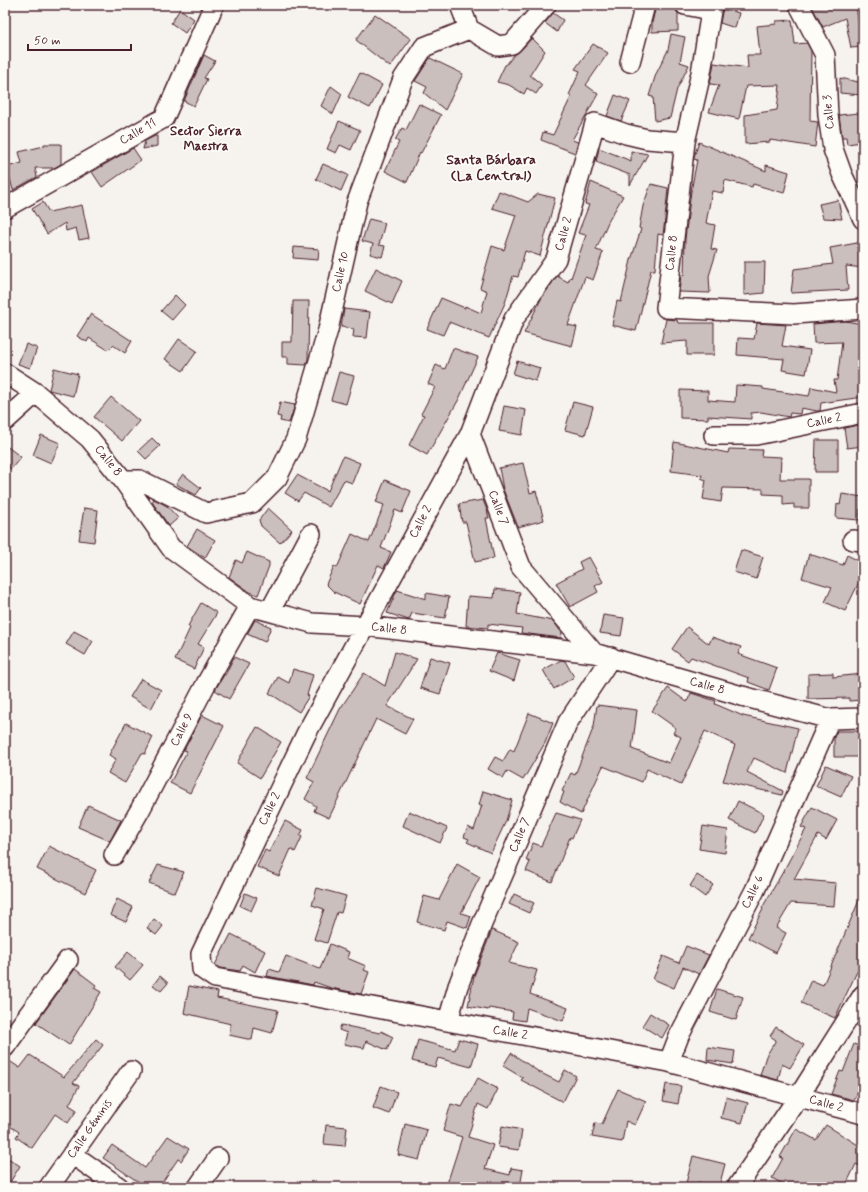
<svg xmlns="http://www.w3.org/2000/svg" width="868" height="1192" viewBox="0 0 868 1192" font-family="Mynerve,sans-serif">
<style>
.building{fill:#cbbfbe;stroke:#4a1f2b}
.lines{fill:none;stroke-linecap:round;stroke-linejoin:round}
.minor-casing{stroke:#4a1f2b;stroke-width:22}
.minor{stroke:#fdfcf7;stroke-width:19}
.labels{text-anchor:middle;dominant-baseline:central;stroke-width:3.5;stroke-linejoin:round;paint-order:stroke}
.street-label{font-size:12px;fill:#4a1f2b;stroke:#fdfcf7}
.neighbourhood-label{font-size:13px;font-weight:bold;fill:#4a1f2b;stroke:#fdfcf7}
.quarter-label{font-size:14px;font-weight:bold;fill:#4a1f2b;stroke:#fdfcf7}
</style>
<rect width="100%" height="100%" fill="#f6f3ef"/>
<filter id="ink" filterUnits="userSpaceOnUse"><feTurbulence type="fractalNoise" baseFrequency=".025" numOctaves="2"/><feDisplacementMap in="SourceGraphic" scale="8" xChannelSelector="R" yChannelSelector="G"/><feConvolveMatrix kernelMatrix="1 2 1 2 8 2 1 2 1" color-interpolation-filters="sRGB"/></filter>
<g filter="url(#ink)">
<path class="building" d="M519 5H531L527 10Z
M811 5H856L859 27 863 26V47L851 48 845 18 823 27Z
M723 8 739 13 735 28 720 23Z
M180 9 194 19 185 33 171 23Z
M675 9 678 13V31L652 32V23L655 10Z
M553 13 563 20 557 32 545 23Z
M375 14 411 39 390 67 356 40Z
M792 20 795 44 807 43 811 51 810 121 818 122 815 147 770 140V142L745 144V115L777 110 780 85 746 86 739 119 709 112 719 85 710 84 714 63 748 68 747 55H760L757 26 776 24V21Z
M671 34 685 37 680 62 689 65 677 89 670 118 655 121 653 97 649 96 656 74 668 50Z
M532 38 545 51 530 75 542 85 536 94 527 88 524 94 509 85 497 82 505 65H506L514 55 520 51Z
M593 44 608 53 586 85 598 94 572 140 578 142 575 153 541 140 543 132 553 135 571 97 569 95 580 71 575 69Z
M204 55 215 61 204 78 207 79 194 106 184 101Z
M430 58 463 74 445 110 424 93 427 87 415 81Z
M360 73 382 85 370 108 348 97Z
M840 78 863 83 861 95 840 93Z
M331 86 342 94 333 114 321 106Z
M615 95 630 101 621 121 607 116Z
M419 104 441 115 421 153 420 152 407 182 385 171 399 142 395 140 402 128 406 130Z
M859 113 862 142 847 144 846 137H842L839 115Z
M339 121 360 130 351 150 340 145 336 153 327 149Z
M155 136H157V146L143 149 145 141Z
M699 142 766 171V165L789 172 784 193 753 184 752 187 725 180 723 193 712 191 706 223 715 225 711 249 717 250 709 276 710 293 679 292 681 275H684L685 239 691 191 697 160 694 159V157Z
M44 144H61V164L54 168H35L37 177 13 190 7 167 22 163 19 152 44 146Z
M133 148 141 160 102 187 92 172Z
M599 148 631 161V151L648 154 630 185V175L596 162Z
M323 164 348 175 341 191 316 179Z
M591 182 623 196 608 222 596 250 603 252 593 280 585 277 568 325 577 327 572 346 524 333 541 299 557 276 568 282 570 277 571 278 586 235 578 233 589 205 585 204Z
M651 184 668 188 665 219 663 235 658 234 655 270H651L636 331 612 325 617 301 621 302 631 260 641 229 639 228 643 206Z
M499 191 528 202 538 194 555 198 540 256 525 251 518 277 513 276 505 303 489 338 449 322 443 335 427 329 441 298 465 308V306L481 313 487 291 480 288 492 246 504 250 516 215 492 208Z
M838 200 842 219 823 218 819 204Z
M43 202 49 212 82 205 89 238 79 240 76 228 66 231 65 223 47 234 32 209Z
M369 219 385 223 379 245 385 246 382 257 370 254 373 244 362 241Z
M862 242 863 268 846 266 848 290 791 293 794 269 833 264 830 248Z
M294 247 319 249 318 260 293 258Z
M744 262H765L764 293 744 295Z
M376 268 402 281 392 304 365 291Z
M175 295 185 305 172 320 161 311Z
M293 301H309L308 359 306 365 288 364V357H282V342H292Z
M344 309 370 312 367 338 353 337 354 329 341 327Z
M91 314 132 341 125 353 113 345 108 350 89 338 87 342 77 336Z
M666 319 677 320 678 323H714V355H687V341L661 343Z
M845 321 863 324V397L821 403 820 411H817L801 408 800 414 790 413 789 417 761 412 751 413V419L708 416V419L680 418V390L708 391V400L735 402 736 385 763 387V389L809 396 811 387 836 392 834 380H837L842 342 814 343 813 324Z
M757 323 786 325 782 346 810 350 806 374 782 370 784 359 737 355 738 338 754 339Z
M179 339 197 351 183 371 165 359Z
M26 344 37 348 30 368 18 364Z
M453 348 478 357 459 399 427 455 409 445 424 415 421 414 435 387 428 384 436 365 445 369Z
M517 361 540 368 536 381 513 374Z
M54 368 78 374 73 396 49 390Z
M339 372 354 376 346 404 331 400Z
M111 397 139 421 122 441 94 417Z
M280 402 295 405 289 423 280 421 281 417 277 416Z
M573 402 593 407 585 435 565 430Z
M504 406 526 410 522 435 499 431Z
M863 424V446L847 448 844 428Z
M41 435 60 443 51 463 33 455Z
M152 438 160 446 146 459 138 451Z
M816 440H838V472H815Z
M674 442 728 453 729 449 762 450 761 456 781 457 780 479H809V508H794V504L783 505V495L763 494V489L723 488 721 502 703 499 706 480 701 478 702 475 671 471Z
M5 445 21 457 11 469 5 465Z
M343 456 360 463 352 483 344 480 329 507 304 493 298 501 285 493 297 475 328 491Z
M523 463 530 493 536 491 544 520 518 527 503 489 499 468Z
M183 474 201 488 196 495 176 484Z
M385 480 411 491 402 513 395 510 381 548 391 552 384 568 378 565 360 604 334 592 326 584 334 566 337 568 352 534 369 542 384 505 376 502Z
M842 494 863 497V509H860L859 520 836 518 837 504 840 505Z
M154 499 167 506 178 518 169 526 152 502Z
M483 500 487 510 489 518H486L494 558 475 562 466 522H462L459 504Z
M84 508 98 510 94 542 79 540Z
M268 508 292 530 280 543 261 526 259 520Z
M197 529 215 540 205 558 187 546Z
M741 550 763 557 756 579 734 572Z
M247 552 269 562V566L258 595 250 592 229 577 236 560 242 563Z
M809 554 843 565 847 555 863 563V574L845 611 825 602 832 587 802 578Z
M589 557 603 582 595 586 598 592 570 607 556 583 582 569 579 562Z
M495 589 520 592 517 614 553 621 562 633 561 638 521 633 522 628 488 624V628L466 626 468 596 494 598Z
M397 590 426 599V593L449 597 445 618 412 613 409 620 387 613Z
M201 603 217 613 198 644 204 647 194 669 175 660 190 628 188 626Z
M603 615 624 618 621 636 600 633Z
M255 620 271 627 265 642 247 634Z
M687 627 709 644 712 637 741 647 738 654 777 668 769 690 748 682 749 678 691 657 688 661 672 649Z
M74 631 93 641 85 655 66 644Z
M395 652 417 659 387 706 413 719 405 734 376 719 329 818 314 811 316 806 305 799 314 782 307 778 340 709 364 673 385 686Z
M497 653 520 660 514 681 489 671Z
M234 657 249 664 229 699 215 690 224 675H225Z
M430 657 450 663 440 694 420 688Z
M561 660 565 661 574 677 554 689 543 670Z
M293 669 313 675 307 695 309 696 299 712 269 693 278 677 289 683Z
M833 673V677L863 674V700L849 701V698L808 699V674Z
M141 679 161 690 151 709 130 697Z
M668 688 687 702 691 693 716 701 715 704 743 716 798 728 787 773 754 758 747 772 783 791 782 795 723 781 735 745 705 731 681 785 647 769 642 782 603 766 581 814 560 802 564 792 562 791 571 773 575 775 594 726 597 705 637 710 632 749 669 763 681 737 673 733 676 728 652 711Z
M529 713 553 723 545 743 523 780 507 771 503 778 488 769 495 757 503 761 510 749 514 751Z
M202 715 224 726 190 793 170 783 187 751 184 750Z
M126 723 153 737 145 754 142 753 125 783 108 773 116 759 109 755Z
M257 727 281 742 260 778 237 763Z
M837 731H863V757H834V737Z
M826 765 851 776 841 797 816 786Z
M483 791 512 800 506 821 491 853 467 842 469 839 464 837 468 827 474 830 482 805H479Z
M738 801 764 814 755 833 729 820Z
M88 805 121 820 110 841 78 827Z
M812 807 837 820 826 840 818 835 794 879 836 883 834 906 791 903 776 928 786 933 776 953 748 938 763 909 762 908 784 870 806 829 801 827Z
M409 811 447 828 440 843 403 826Z
M556 813 580 820 572 838 570 837 552 882 526 871 530 862 526 860 533 843 541 846Z
M285 821 303 830 300 836 302 837 295 852 291 849 279 876 257 867 265 850 269 852Z
M703 826 728 830 725 853 699 849Z
M49 846 96 870 85 893 37 869Z
M457 864 480 877 461 913 471 916 467 928 447 921 444 930 417 922 424 896 439 900Z
M158 865 184 872 175 893 149 883Z
M697 875 713 885 705 897 690 886Z
M317 888 346 896 341 913 337 912 327 943 314 939 324 909 312 905Z
M863 891V959L835 1018 801 1003 811 980 823 985Z
M245 893 257 898 251 911 240 906Z
M514 894 534 903 529 913 509 904Z
M117 899 133 907 126 922 110 915Z
M154 919 163 926 156 935 147 928Z
M492 930 519 942 509 963 537 970 530 994 568 1008 563 1021 527 1008 525 1021 512 1019 513 1012 489 1008 488 1010 468 1006 474 976Z
M231 934 265 951 255 972 243 965 240 971 221 968 215 965Z
M330 944 349 952 347 958 366 966 364 970 369 972 361 994 331 988 314 982 313 985 267 976 269 969 279 972 286 956 320 969Z
M686 946 709 955 699 974 683 967 674 988 653 979 663 956 679 963Z
M128 952 143 965 130 980 115 967Z
M75 969 96 985 94 988 101 992 69 1045 36 1023Z
M160 976 168 983 161 991 153 985Z
M189 986 218 992 217 998 278 1010 272 1033 254 1028 252 1040 229 1035 231 1024 184 1013Z
M717 989 743 997 736 1020 710 1012Z
M650 1013 669 1025 662 1038 642 1026Z
M341 1025 380 1033 381 1031 393 1037 387 1050 366 1041 364 1048 344 1044 347 1033 339 1030Z
M776 1027 804 1045 790 1068 782 1064 778 1080 760 1075 766 1056 776 1040 770 1036Z
M96 1039 103 1045 73 1083 79 1086 69 1105 77 1110 68 1123 55 1114 32 1148 16 1137 19 1132 5 1123V1058L20 1068 30 1055 64 1077Z
M459 1039 478 1044 471 1067 438 1058 435 1067 412 1061 418 1040 455 1050Z
M854 1044 863 1048V1079L854 1100 831 1094 840 1071 843 1072Z
M708 1047 735 1051 733 1064 707 1060Z
M511 1053 539 1072 559 1082 565 1070 576 1076 563 1102 521 1080 523 1078 503 1066Z
M478 1078 498 1089 488 1109 478 1104 468 1137 493 1145 485 1169 510 1175 511 1168 523 1170 520 1187H446L462 1137 443 1131 451 1104 462 1107Z
M666 1084 681 1086 678 1104 663 1101Z
M381 1086 397 1092 389 1114 373 1108Z
M618 1089 646 1101 635 1125 626 1121 622 1142 592 1137 595 1123 602 1124Z
M726 1097 748 1103 742 1123 721 1118Z
M405 1124 427 1130 419 1160 398 1155Z
M326 1125 347 1127 345 1146 324 1144Z
M826 1125 863 1148V1167L856 1164 845 1187H788L772 1178 783 1158 780 1157 796 1129 816 1140Z
M502 1126 522 1130 519 1150 498 1147Z
M168 1136 189 1149 181 1161 178 1159 159 1187H146L103 1158 112 1145 145 1168Z
M5 1156 20 1166 7 1187H5Z
M693 1156 725 1164 719 1187 698 1182 697 1187H685Z"/>
<g class="lines">
<defs>
<path id="minor" d="M460 5 469 29
M685 5 711 10
M712 5 701 73 685 142 666 308 794 314 863 309
M799 5 825 55 828 115 833 149 842 174 863 219
M630 62 645 5
M685 142 647 139 626 134 595 123 556 259 514 319 470 434 306 734 201 954 202 969 215 978 669 1062 863 1114
M5 208 164 118 214 5
M5 373 36 393 90 439 123 480 171 548 250 606 312 623 365 626 594 653 742 696 830 719 863 718
M5 421 36 393
M470 434 521 567 594 653
M714 435H756L863 413
M123 480H140L206 513 252 503 277 478 296 439 328 330 357 202 403 79 424 47 469 29 498 46 512 44 546 5
M853 540 863 541
M270 611 311 534
M114 855 140 810 206 684 250 606
M448 1021 458 986 482 924 568 722 611 657
M5 1047 68 960
M669 1062 679 1036 755 890 830 719
M72 1154 119 1187
M49 1187 131 1071
M198 1187 218 1158
M737 1187 799 1096 863 995"/>
</defs>
<use href="#minor" class="minor-casing"/>
<use href="#minor" class="minor"/>
</g>
</g>
<g class="labels">
<g class="street-label">
<text transform="translate(829 112) rotate(-95)">Calle 3</text>
<text transform="translate(138 132) rotate(-30)">Calle 11</text>
<text transform="translate(564 234) rotate(-74)">Calle 2</text>
<text transform="translate(672 253) rotate(-84)">Calle 8</text>
<text transform="translate(341 272) rotate(-77)">Calle 10</text>
<text transform="translate(824 421) rotate(-11)">Calle 2</text>
<text transform="translate(108 461) rotate(52)">Calle 8</text>
<text transform="translate(498 508) rotate(69)">Calle 7</text>
<text transform="translate(421 522) rotate(-62)">Calle 2</text>
<text transform="translate(389 629) rotate(7)">Calle 8</text>
<text transform="translate(707 686) rotate(16)">Calle 8</text>
<text transform="translate(182 730) rotate(-63)">Calle 9</text>
<text transform="translate(270 809) rotate(-64)">Calle 2</text>
<text transform="translate(520 835) rotate(-67)">Calle 7</text>
<text transform="translate(753 892) rotate(-64)">Calle 6</text>
<text transform="translate(510 1033) rotate(10)">Calle 2</text>
<text transform="translate(826 1104) rotate(16)">Calle 2</text>
<text transform="translate(90 1129) rotate(-55)">Calle Géminis</text>
</g>
<g class="neighbourhood-label">
<text x="206" y="131">Sector Sierra<tspan x="206" dy="15">Maestra</tspan></text>
</g>
<g class="quarter-label">
<text x="491" y="160">Santa Bárbara<tspan x="491" dy="16">(La Central)</tspan></text>
</g>
</g>
<rect width="868" height="1192" fill="none" stroke="#fdfcf7" stroke-width="20"/>
<rect x="10" y="10" width="848" height="1172" fill="none" stroke="#4a1f2b" stroke-width="1.5" filter="url(#ink)"/>
<path d="M28 44v6h103v-6" fill="none" stroke="#4a1f2b" stroke-width="2"/>
<text x="34" y="44" font-size="12" fill="#4a1f2b" stroke="#fdfcf7" stroke-width="3" paint-order="stroke">50 m</text>
</svg>
